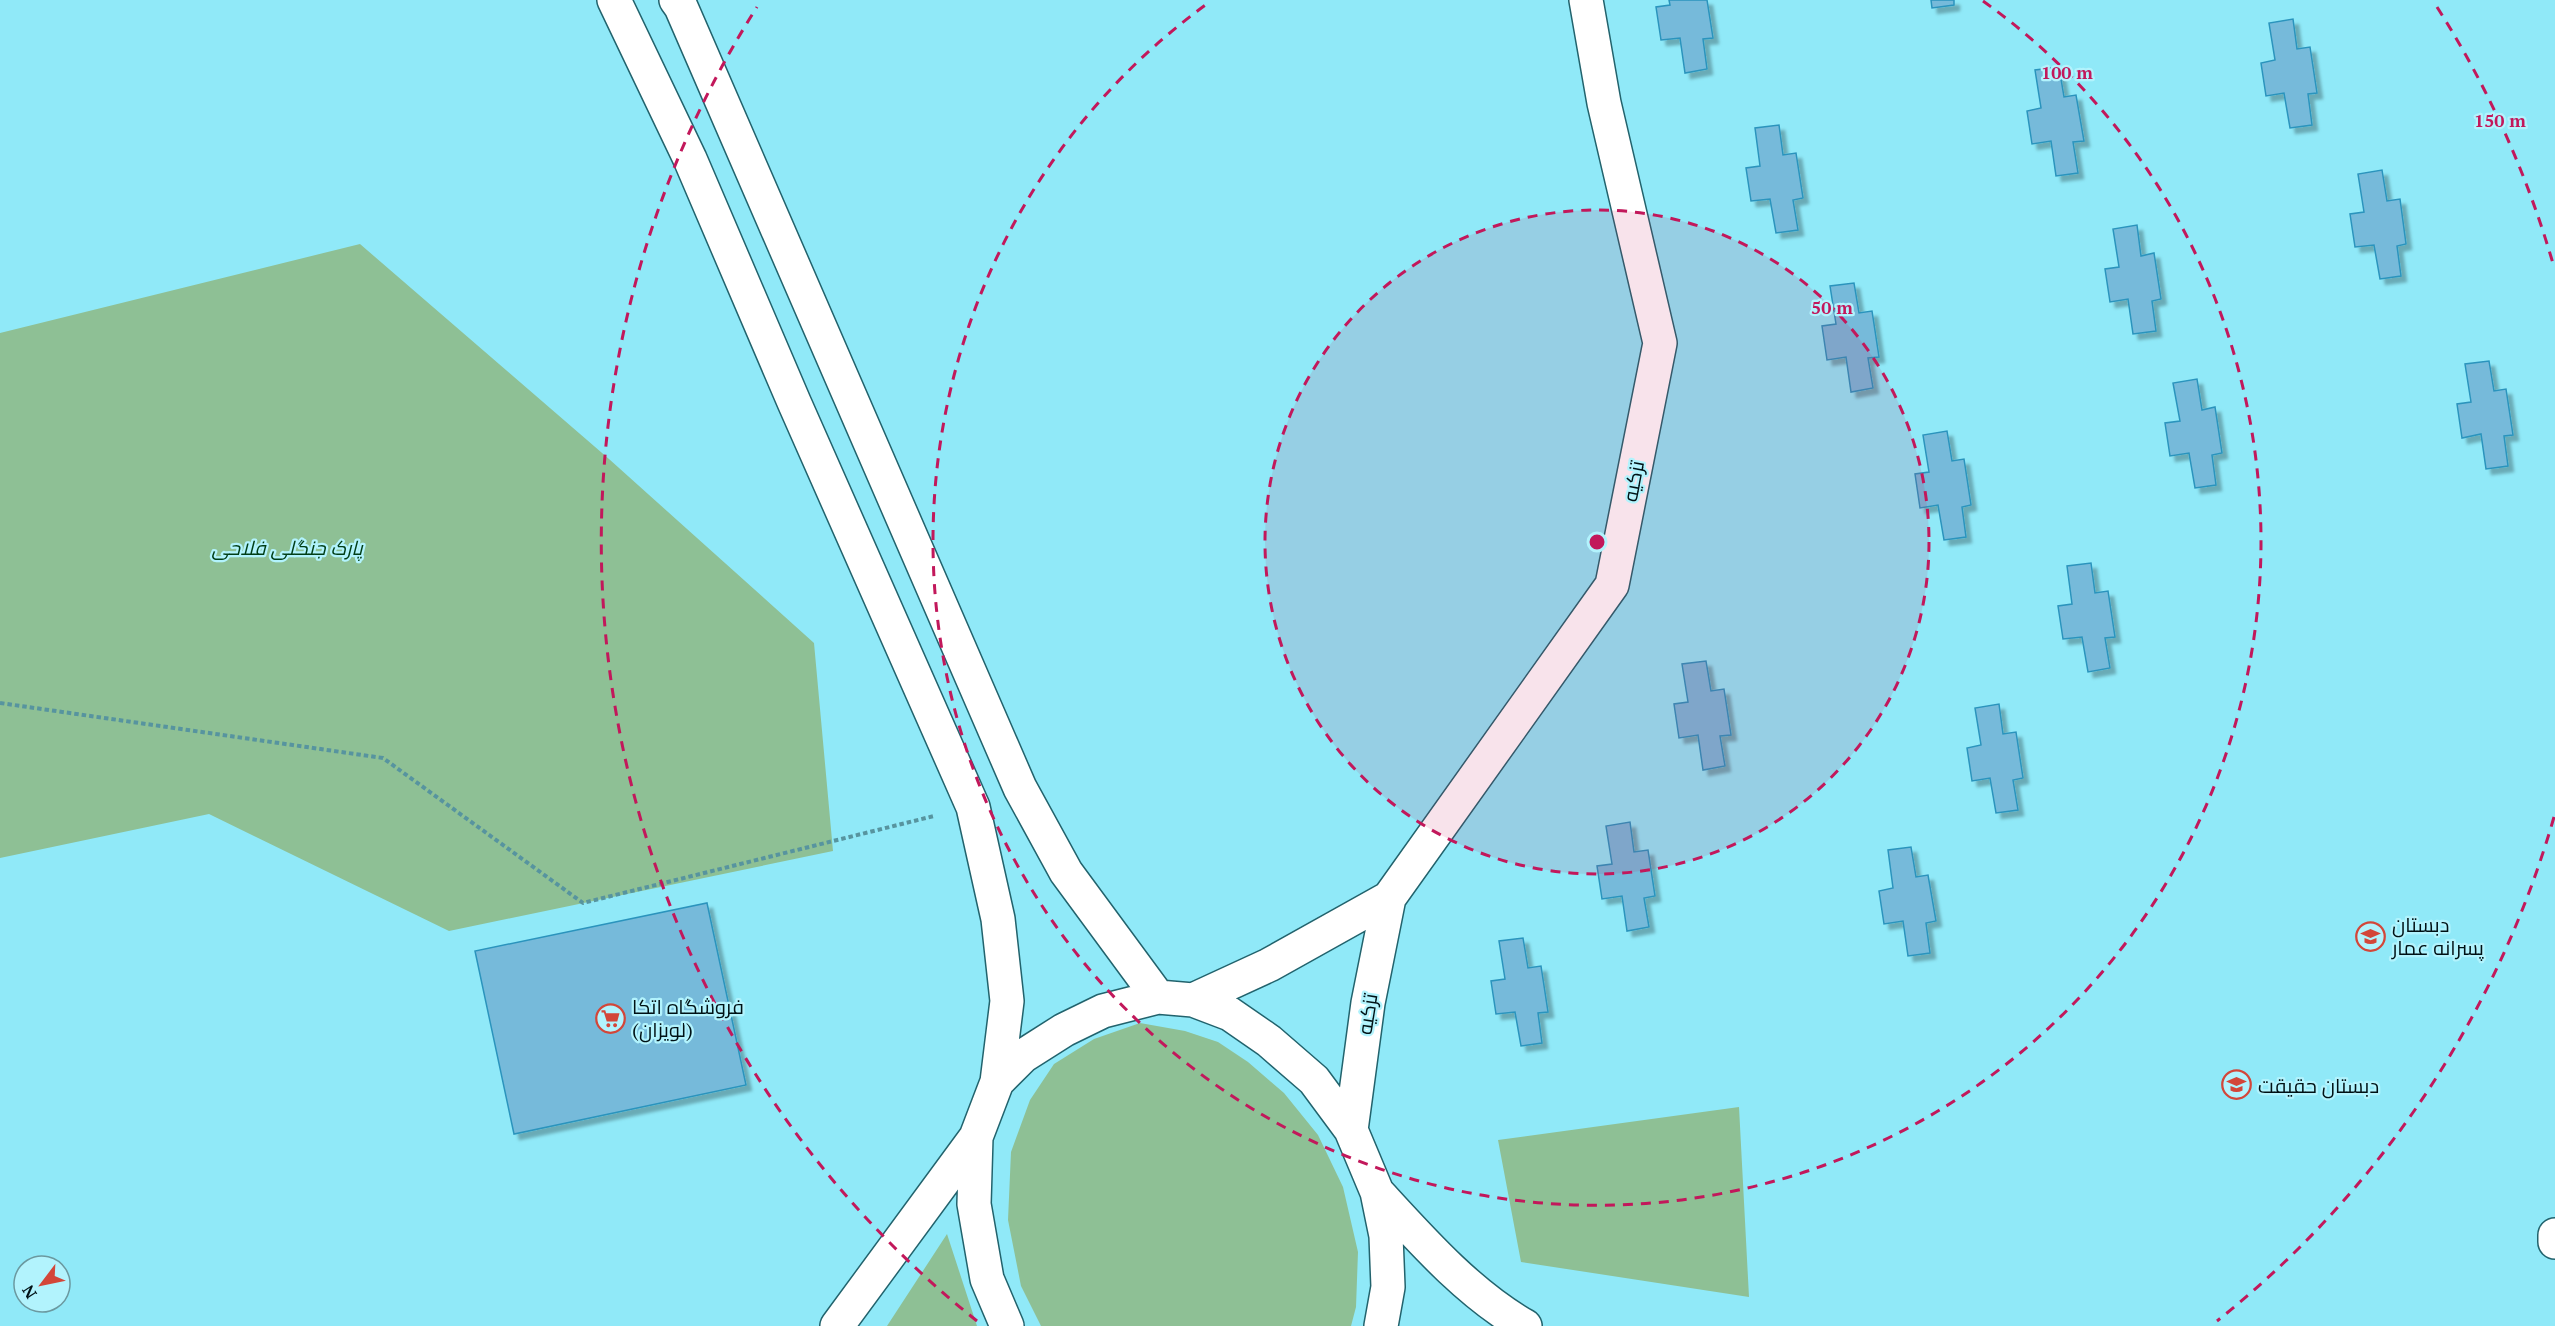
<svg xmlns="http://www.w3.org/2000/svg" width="2555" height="1326" viewBox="0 0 2555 1326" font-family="'PT Serif',Cairo,serif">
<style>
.green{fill:#8ec095}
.building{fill:#76bada;stroke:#2c94bd;stroke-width:1.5;filter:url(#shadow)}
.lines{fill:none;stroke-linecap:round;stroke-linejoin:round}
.minor-casing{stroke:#22636d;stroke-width:36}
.path{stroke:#57949f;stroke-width:4;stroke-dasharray:4.5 3;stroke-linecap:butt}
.minor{stroke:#fff;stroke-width:33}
.ring{fill:none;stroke:#c2185b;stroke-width:3;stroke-dasharray:10 8}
.labels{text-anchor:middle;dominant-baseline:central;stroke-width:4.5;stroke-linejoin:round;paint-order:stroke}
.street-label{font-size:20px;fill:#001115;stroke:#b2f3fd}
.park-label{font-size:20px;font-style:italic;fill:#003e16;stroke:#b2f3fd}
.poi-label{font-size:20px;fill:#001115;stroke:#b2f3fd;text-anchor:start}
.centre{fill:#c2185b;stroke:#b2f3fd;stroke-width:3}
.ring-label{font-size:18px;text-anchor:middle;font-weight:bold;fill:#c2185b;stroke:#b2f3fd;stroke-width:4.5;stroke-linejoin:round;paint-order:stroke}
</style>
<defs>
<filter id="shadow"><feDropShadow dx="5.5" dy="5.5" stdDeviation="1.5" flood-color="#0004"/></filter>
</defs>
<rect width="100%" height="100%" fill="#90e9f8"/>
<path class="green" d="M360 244 609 459 814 643 833 851 449 931 209 814 0 858V333Z
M1140 1023 1185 1031 1218 1042 1248 1062 1284 1093 1318 1135 1343 1187 1358 1252 1356 1307 1351 1326H1041L1021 1286 1008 1220 1011 1152 1030 1100 1054 1064 1094 1039Z
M1739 1107 1749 1297 1521 1262 1498 1140Z
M947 1234 977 1326H887Z"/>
<path class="building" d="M1669 0H1707L1713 38 1703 39 1707 69 1685 73 1680 38 1661 40 1656 7 1670 5Z
M1931 0H1954V5L1932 8Z
M2293 19 2297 49 2310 47 2317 93 2308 94 2312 125 2290 128 2284 93 2266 96 2261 63 2275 60 2269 23Z
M2059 67 2064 97 2076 95 2084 141 2073 142 2078 173 2056 176 2051 141 2032 144 2027 111 2041 108 2035 70Z
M1779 125 1783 155 1796 153 1803 198 1793 200 1798 230 1776 233 1770 199 1751 201 1746 168 1760 166 1755 128Z
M2382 170 2387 201 2400 199 2406 244 2397 246 2401 276 2380 279 2374 245 2355 247 2350 214 2364 212 2358 174Z
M2137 225 2141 256 2154 253 2161 299 2152 301 2156 331 2133 334 2128 299 2110 302 2105 269 2119 267 2113 229Z
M1854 283 1859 313 1872 311 1879 357 1868 358 1873 388 1851 392 1846 357 1827 360 1822 326 1836 324 1830 286Z
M2489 361 2494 391 2506 389 2513 435 2504 436 2508 466 2486 469 2481 434 2462 438 2457 404 2471 402 2465 364Z
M2197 379 2202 410 2215 407 2222 453 2212 455 2216 485 2195 488 2189 453 2170 456 2165 423 2180 421 2173 383Z
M1947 431 1952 461 1964 459 1971 505 1962 507 1966 537 1944 540 1938 505 1920 508 1915 474 1929 472 1923 435Z
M2091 563 2095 593 2108 591 2115 637 2105 638 2110 668 2088 672 2082 637 2063 639 2058 606 2072 604 2067 566Z
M1706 661 1711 691 1724 689 1731 735 1720 736 1725 766 1703 770 1698 735 1679 738 1674 704 1688 702 1682 664Z
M1999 704 2003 734 2016 732 2023 778 2013 780 2018 810 1996 813 1990 778 1972 781 1967 748 1981 745 1975 708Z
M1630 822 1634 852 1648 850 1655 896 1644 898 1649 927 1627 931 1622 896 1602 899 1597 866 1612 864 1606 826Z
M1911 847 1916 877 1928 875 1936 921 1926 923 1930 953 1908 956 1903 921 1884 924 1879 891 1893 888 1888 850Z
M707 903 746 1085 514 1134 475 951Z
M1523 938 1528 968 1541 966 1548 1012 1538 1013 1542 1043 1521 1046 1515 1012 1496 1014 1491 981 1505 979 1499 941Z"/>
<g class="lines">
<defs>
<path id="minor" d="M614 0 690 159 794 402 973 807 998 919 1007 1001 997 1082
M676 0 681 7 1020 788 1066 872 1158 997
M1389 898 1612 585 1660 343 1604 103 1586 0
M1193 1000 1269 965 1389 898 1368 1003 1351 1130
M1378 1193C1422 1241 1469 1294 1525 1326
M2555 1235V1242
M837 1326 976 1137
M1007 1326 987 1279 974 1204 976 1137 997 1082 1023 1056 1064 1030 1103 1011 1158 997 1193 1000 1230 1014 1269 1041 1314 1080 1351 1130 1377 1192 1386 1236 1388 1287 1381 1326"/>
</defs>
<use href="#minor" class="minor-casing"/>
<path class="path" d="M0 703 383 758 583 903 934 816"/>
<use href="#minor" class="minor"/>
</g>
<circle cx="1597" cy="542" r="332" fill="#c2185b" fill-opacity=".12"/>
<g class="ring">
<circle cx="1597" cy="542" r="332"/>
<path d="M1983 1A664 664 0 1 1 1211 1"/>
<path d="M2554 817A996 996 0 0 1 2217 1321M977 1321A996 996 0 0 1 757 7M2437 7A996 996 0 0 1 2554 267"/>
</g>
<defs>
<symbol id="school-ring" viewBox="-11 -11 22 22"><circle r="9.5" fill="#b2f3fd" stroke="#d34639" stroke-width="1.5"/><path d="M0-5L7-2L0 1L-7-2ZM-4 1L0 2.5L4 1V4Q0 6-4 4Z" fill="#d34639"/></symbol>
<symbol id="supermarket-ring" viewBox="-11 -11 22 22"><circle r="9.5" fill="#b2f3fd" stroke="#d34639" stroke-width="1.5"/><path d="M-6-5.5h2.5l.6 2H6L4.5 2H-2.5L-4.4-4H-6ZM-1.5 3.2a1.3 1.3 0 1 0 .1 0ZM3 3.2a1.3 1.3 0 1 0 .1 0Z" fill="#d34639"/></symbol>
</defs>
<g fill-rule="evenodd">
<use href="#school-ring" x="2354" y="920" width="33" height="33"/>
<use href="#supermarket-ring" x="594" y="1002" width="33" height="33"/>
<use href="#school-ring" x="2220" y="1068" width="33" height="33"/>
</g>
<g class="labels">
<g class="street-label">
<text transform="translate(1633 481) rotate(-79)">تزکیه</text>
<text transform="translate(1367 1014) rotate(-81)">تزکیه</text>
</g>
<g class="park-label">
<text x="287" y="547">پارک جنگلی فلاحی</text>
</g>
<g class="poi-label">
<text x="2392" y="924">دبستان<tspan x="2392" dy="23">پسرانه عمار</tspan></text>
<text x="632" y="1006">فروشگاه اتکا<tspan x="632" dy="23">(لویزان)</tspan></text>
<text x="2258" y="1085">دبستان حقیقت</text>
</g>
</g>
<circle cx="1597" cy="542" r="9" class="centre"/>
<g class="ring-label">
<text x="2067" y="79">100 m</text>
<text x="2500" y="127">150 m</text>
<text x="1832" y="314">50 m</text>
</g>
<g transform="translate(42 1284) rotate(238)"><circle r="28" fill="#b2f3fd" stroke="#6b99a0" stroke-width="1.5"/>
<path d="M0-4.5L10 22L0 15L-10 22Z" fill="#d34639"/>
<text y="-9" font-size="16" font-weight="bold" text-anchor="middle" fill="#001115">N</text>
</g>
</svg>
